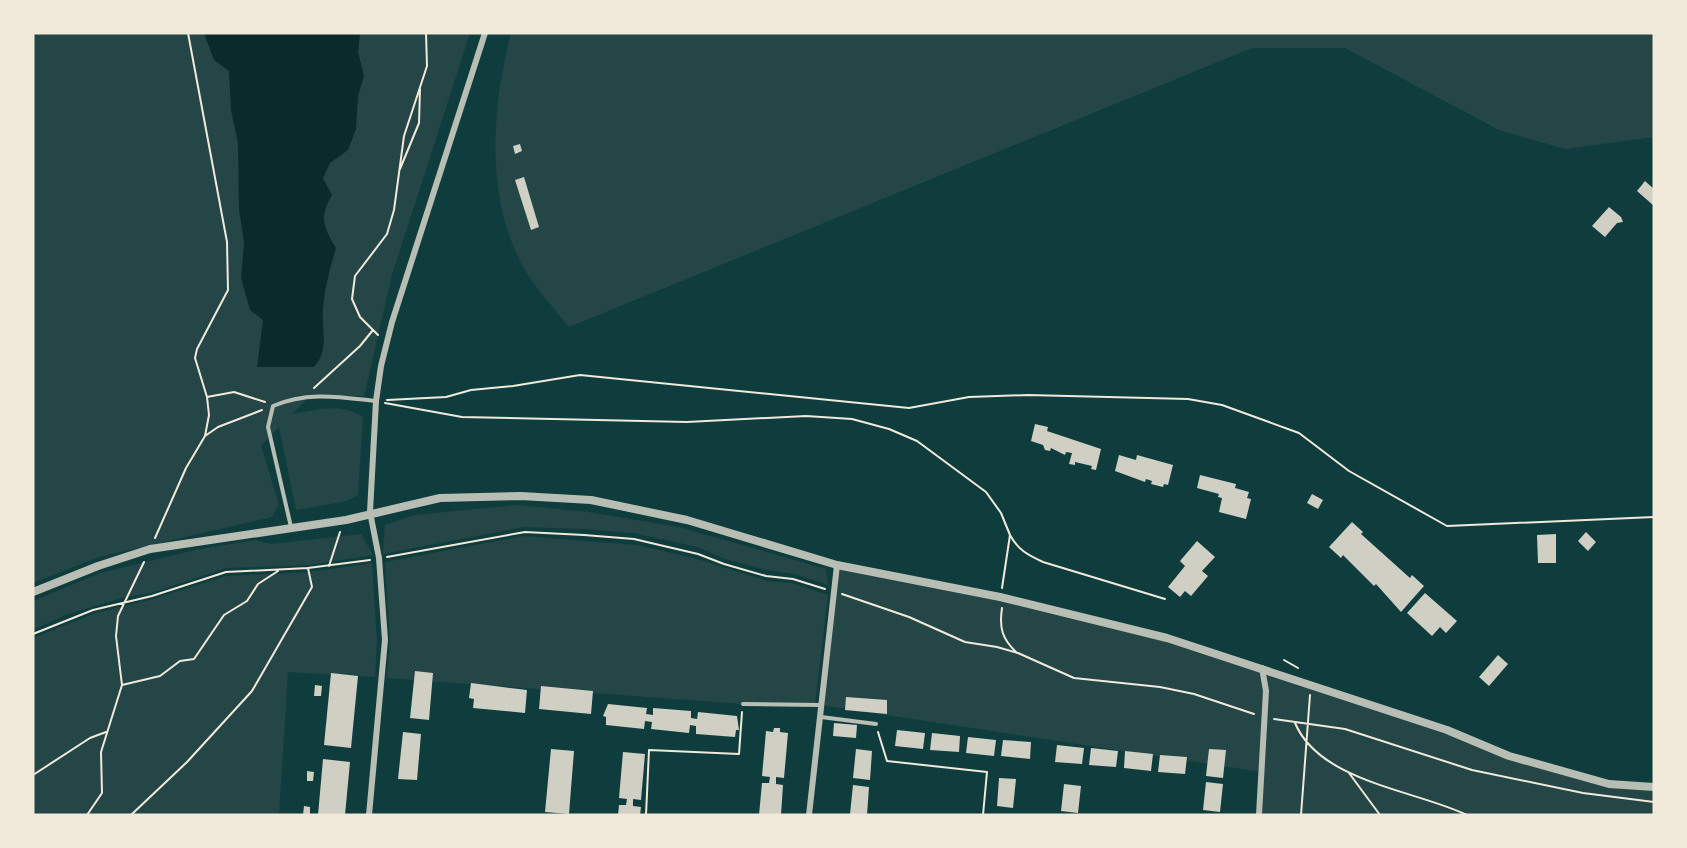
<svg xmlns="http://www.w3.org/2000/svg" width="1687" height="848" viewBox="0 0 1687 848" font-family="'Fira Sans Condensed',sans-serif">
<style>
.green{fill:#244646}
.water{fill:#0a2a2b}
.building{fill:#cfcfc3}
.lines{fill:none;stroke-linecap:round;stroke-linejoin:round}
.path{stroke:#f1e9da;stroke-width:2}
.service{stroke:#b8beb3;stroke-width:4}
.minor{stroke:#b8beb3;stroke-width:6}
.tertiary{stroke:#b8beb3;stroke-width:8}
</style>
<rect width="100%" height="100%" fill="#0f3d3e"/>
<path class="green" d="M33 33H470L392 275 364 396H310L292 414C316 410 340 402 363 417L358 495 347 501 296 510 279 427 261 446 279 504 272 517 99 557 33 583Z
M511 33H1654V137L1565 149 1499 130 1345 48H1252L569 327C554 308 534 287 522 265 485 195 492 108 511 33Z
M517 505 588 512 679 527 826 569 828 585 795 574 767 570 725 559 698 547 633 533 583 529 524 527 383 554 385 525 414 515Z
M361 534 373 555 310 565 226 568 151 593 125 597 65 615 33 630V601L100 573 195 550 255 540 272 544Z
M524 536 637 545 694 558 767 581 792 583 828 595 815 705 743 704 387 678 390 640 385 562Z
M372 563 377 641 375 677 288 672 279 815H33V638L96 613 153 599 226 576 310 572Z
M837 565 1167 638 1509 756 1609 784 1654 787V815H1259L1262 772 821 705Z"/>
<path class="water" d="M204 33H360L358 52 364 76 358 96 356 129 348 150 330 163 323 178 332 195C319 218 323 226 336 248 330 268 325 287 323 308 321 330 330 349 314 367H257L263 320 250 310 241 278 244 244 239 209 238 143 231 110 229 71 214 60Z"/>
<path class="building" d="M520 144 522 151 515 154 513 146Z
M524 177 539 227 531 230 515 180Z
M1645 181 1654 189V206L1637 191Z
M1609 207 1621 217 1623 222 1617 223 1605 237 1592 226Z
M1035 424 1048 427 1047 431 1101 449 1096 470 1091 469 1092 466 1075 462V465L1069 464 1072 453 1066 452 1065 455 1051 448 1050 451 1045 450 1043 445 1031 441Z
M1119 455 1136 460 1137 455 1173 465 1168 485 1164 484 1163 487 1151 484 1152 481 1146 479 1145 482 1115 471Z
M1200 475 1236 484 1235 488 1249 492 1247 498 1251 499 1246 519 1219 512 1222 498 1218 497 1219 494 1197 488Z
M1312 494 1323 500 1318 509 1307 503Z
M1352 522 1363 532 1361 534 1410 578 1412 575 1424 586 1401 612 1376 584 1374 586 1343 555 1341 558 1329 547Z
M1586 532 1596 542 1588 551 1578 541Z
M1556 534V563H1538L1537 535Z
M1197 541 1215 557 1202 571 1208 576 1191 596 1185 591 1180 597 1168 587 1185 566 1180 561Z
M1425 593 1457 621 1446 633 1440 627 1432 636 1407 613Z
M1498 655 1508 664 1489 686 1479 677Z
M415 671 433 673 429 720 410 718Z
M331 673 358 676 351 748 324 745Z
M471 683 527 690 525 713 473 708 474 699 469 698Z
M315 685 322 686 321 696H314Z
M541 686 593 691 591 714 539 709Z
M846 697 887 700V714L845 710Z
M608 704 647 708 646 714 653 715V708L691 711V718L697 719 698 712 737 716 739 730H736L735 737 696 734V726L690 725 689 733 651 729 652 722 645 721 644 729 606 725V717L603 716Z
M834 723 857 725 856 738 833 736Z
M774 728H780V732L788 733 784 778 776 777V784L783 785 781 815H759L762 783H769L770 777 762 776 766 731 773 732Z
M897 730 925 733 923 749 895 746Z
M403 732 421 734 417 780 398 779Z
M932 733 960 736 959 752 930 750Z
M968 737 996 740 994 756 966 753Z
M1003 740 1031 742 1030 759 1001 756Z
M1057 745 1084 748 1082 764 1055 762Z
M1091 748 1118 751 1116 767 1089 765Z
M551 749 574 751 569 814 545 812Z
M856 749 872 751 870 780 853 778Z
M1209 749 1226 750 1223 778 1206 776Z
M1125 751 1153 754 1151 771 1124 768Z
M623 752 645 754 641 800 633 799V806L641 807 640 815H618L619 805H626L627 799 619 798Z
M1160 755 1187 757 1185 774 1158 772Z
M323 759 350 762 345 815H318Z
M307 771 314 772 313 781H307Z
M999 778 1016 779 1013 808 997 806Z
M1206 782 1223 784 1220 812 1203 810Z
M1064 784 1081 786 1078 813 1061 811Z
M853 785 869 787 867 815 850 814Z
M304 806 310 807V815H303Z"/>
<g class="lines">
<path class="path" d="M188 33 227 242 228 290 197 349 195 358 207 397 234 392 265 402
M400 169 419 123 420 89
M378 335 360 317 352 299 355 276 387 234 394 210 404 136 427 66 426 33
M314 388 360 346 373 330
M387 400 446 397 471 390 513 386 580 375 909 408 969 397 1028 395 1188 399 1222 405 1299 433 1349 471 1447 526 1654 517
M385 403 462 417 687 422 806 416 852 419 889 429 917 441 986 492 1001 513 1010 535 1002 588
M205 436 218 427 262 410
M1010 535C1018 550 1028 555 1043 562L1165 599
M155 538 186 468 205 436 209 415 207 397
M387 557 525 532 584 535 634 539 668 547 698 554 724 564 766 576 793 579 825 589
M329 566 340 532
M842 594 909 617 965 642 997 647 1018 653 1074 678 1160 687 1194 694 1254 714
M1002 608C999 628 1002 639 1017 653
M33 634 93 610 152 596 226 572 308 568 370 560
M1284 660 1298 668
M122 685 160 676 180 661 194 659 224 615 247 601 258 584 278 571
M1274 719 1345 729 1472 770 1583 793 1654 802
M1295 723C1320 782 1415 790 1467 815
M878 732 887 761 987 772 983 815
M1349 773 1380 815
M33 775 90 738 106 732
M87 815 102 793 101 752 122 685 116 636 118 616 144 562
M131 815 187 762 252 691 312 587 308 568
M646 815 649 750 739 754 742 712
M1301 815 1310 695"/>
<path class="service" d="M291 527 268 427 273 406C307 391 340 397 376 401
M743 704 821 705
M821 717 876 724"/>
<path class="minor" d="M369 815 385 640 379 558 370 512 376 401 381 366 392 322 485 33
M809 815 837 565
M1259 815 1266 691 1262 668"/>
<path class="tertiary" d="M33 592 98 566 150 549 346 520 440 498 521 496 591 500 687 520 837 565 1000 597 1167 638 1447 730 1509 756 1609 784 1654 787"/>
</g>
<rect width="1687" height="848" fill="none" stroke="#f1e9da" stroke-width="69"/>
</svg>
